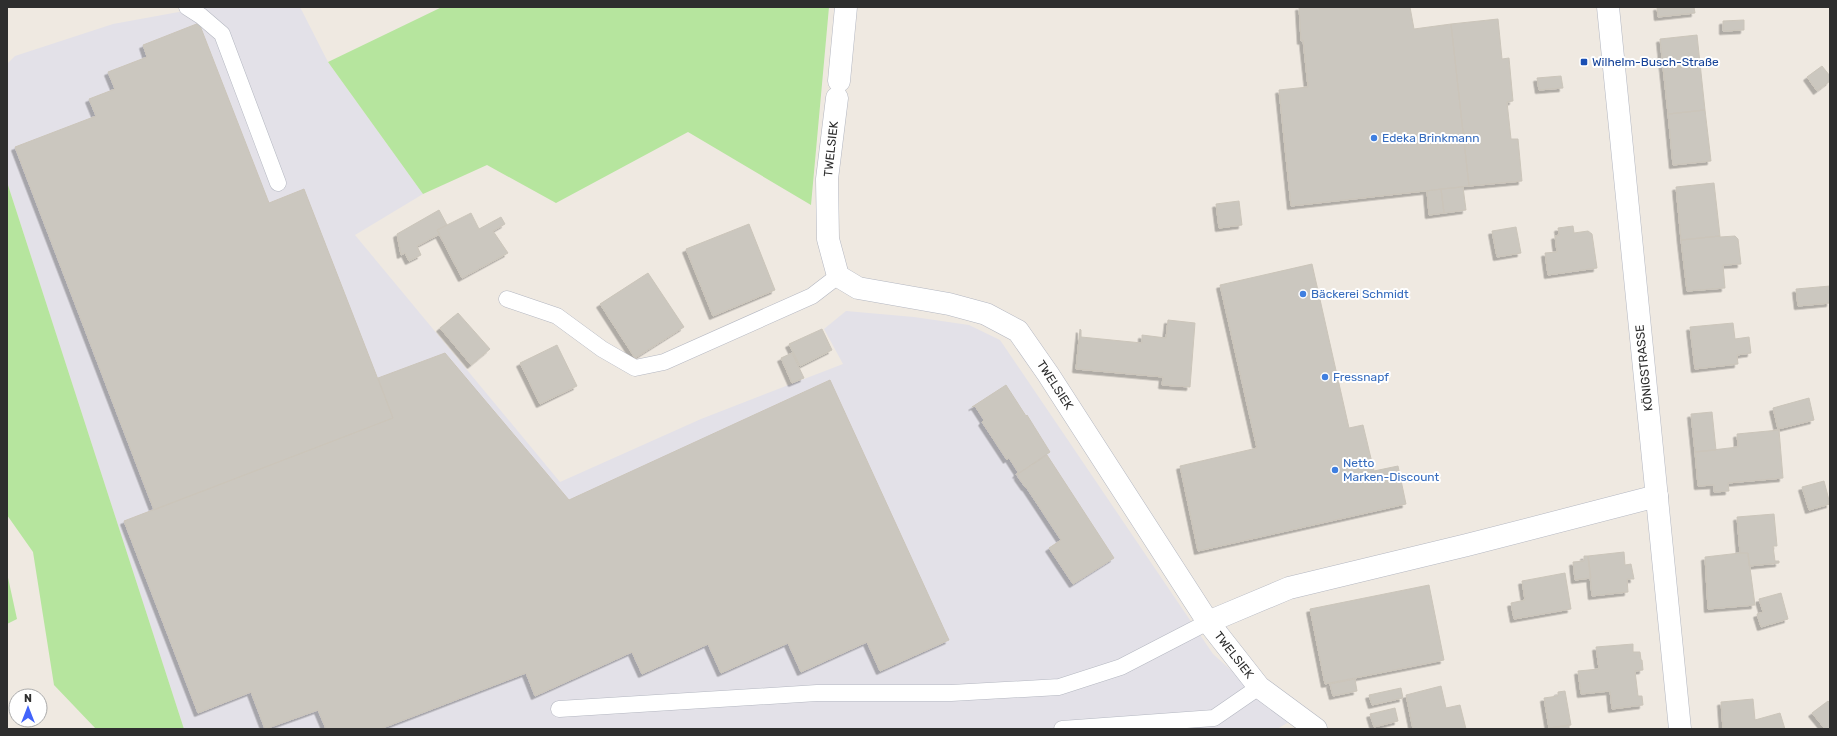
<svg xmlns="http://www.w3.org/2000/svg" width="1837" height="736" viewBox="0 0 1837 736" font-family="Rubik,sans-serif">
<style>
.industrial{fill:#e3e1e8}
.green{fill:#b6e59e}
.building{fill:#cbc7bf;stroke:#cbc5ba;filter:url(#shadow)}
.lines{fill:none;stroke-linecap:round;stroke-linejoin:round}
.lane-casing{stroke:#b4b7c1;stroke-width:17}
.street-casing{stroke:#b4b7c1;stroke-width:23}
.secondary-casing{stroke:#b4b7c1;stroke-width:23}
.lane{stroke:#fff;stroke-width:16}
.street{stroke:#fff;stroke-width:22}
.secondary{stroke:#fff;stroke-width:22}
.transit-dot{fill:#1a4fb4;stroke:#fff;stroke-width:1.5}
.shop-dot{fill:#3f7fe0;stroke:#fff;stroke-width:1.5}
.labels{text-anchor:middle;dominant-baseline:central;stroke-width:4;stroke-linejoin:round;paint-order:stroke}
.transit-label{font-size:12px;fill:#164399;stroke:#fff;text-anchor:start}
.shop-label{font-size:12px;fill:#366cbe;stroke:#fff;text-anchor:start}
.street-label{font-size:12px;fill:#2e2e2e;stroke:#fff}
</style>
<defs>
<filter id="shadow"><feDropShadow dx="-3.5" dy="3.5" stdDeviation="0" flood-color="#0004"/></filter>
</defs>
<rect width="100%" height="100%" fill="#efe9e1"/>
<path class="industrial" d="M206 7H300L328 62 423 194 355 235 560 482 701 419 843 364 824 329 846 311 914 317 969 325 1000 340 1213 654 1289 722 1277 729H184L7 182V64L15 56 113 24Z"/>
<path class="green" d="M442 7H829L811 205 688 132 556 203 487 165 423 194 328 62Z
M7 182 184 729H96L54 685 33 552 7 515Z
M7 573 17 619 7 624Z"/>
<path class="building" d="M1299 7H1410L1414 29 1451 24 1469 186 1291 206 1279 90 1308 87 1303 40 1301 41Z
M1657 7H1694L1695 13 1658 17Z
M1498 19 1502 59 1509 58 1513 101 1507 102 1511 139H1518L1522 181 1469 186 1451 24Z
M1744 20V30L1723 31V21Z
M199 23 269 203 304 189 393 418 154 510 15 147 96 116 89 99 115 89 108 72 147 57 143 45Z
M1697 35 1705 110 1668 114 1660 39Z
M1822 66 1830 76V81L1817 91 1807 77Z
M1561 76 1563 88 1539 90 1537 78Z
M1705 110 1711 161 1673 165 1668 114Z
M1714 183 1720 236 1681 240 1676 187Z
M1463 187 1466 210 1444 213 1441 189Z
M1441 189 1444 213 1429 215 1427 191Z
M1239 201 1242 225 1219 228 1216 204Z
M439 210 447 225 437 230 440 234 417 246 421 255 409 261 405 253 401 255 397 234Z
M471 213 479 229 501 217 505 224 493 231 508 253 462 278 437 230Z
M749 224 775 290 713 316 686 249Z
M1573 226 1574 233 1588 231 1592 234 1597 268 1548 275 1545 253 1557 252 1555 236 1559 235 1558 228Z
M1516 227 1521 253 1497 257 1492 231Z
M1720 236V237L1735 236 1738 239 1741 264 1723 265 1725 288 1687 291 1681 240Z
M1312 264 1349 428 1363 425 1374 471 1398 466 1406 504 1198 551 1180 466 1257 448 1220 285Z
M648 273 684 327 635 358 600 304Z
M1830 286V303L1798 306 1796 289Z
M458 313 490 349 471 365 440 328Z
M1168 320 1195 323 1190 387 1162 385 1163 377 1076 369 1080 329 1081 330V337L1142 343V335L1166 338Z
M1733 323 1735 339 1749 337 1751 353 1737 355 1738 364 1695 369 1690 327Z
M822 329 832 350 800 366 789 344Z
M557 345 577 386 540 404 520 363Z
M445 353 569 500 830 380 949 640 880 671 867 642 801 672 788 643 721 673 708 644 642 674 632 652 535 696 526 673 380 729H326L318 710 265 729 251 692 198 713 124 521 393 418 378 378Z
M792 353 804 378 792 383 781 358Z
M1006 385 1026 416 1027 415 1050 452 1016 475 1018 472 1009 458 1007 460 982 422 984 420 975 406 972 407Z
M1809 398 1814 420 1778 429 1773 408Z
M1712 412 1716 450 1695 452 1691 414Z
M1779 430 1783 478 1728 483 1729 491 1714 492V485L1698 486 1695 452 1738 447 1737 434Z
M1047 455 1114 558 1073 584 1049 548 1061 540 1026 487H1025L1018 477V474Z
M1824 481 1830 504 1809 510 1802 487Z
M1774 514 1777 546H1773L1775 561H1779V563L1749 566 1748 553H1740L1737 517Z
M1624 552 1625 565 1631 564 1634 579H1627L1628 592 1592 596 1588 556Z
M1740 553H1748L1755 605 1708 609 1705 557Z
M1584 556H1588L1591 578 1575 580 1573 562 1584 561Z
M1565 573 1571 609 1514 619 1511 603 1525 600 1522 581Z
M1429 585 1444 660 1325 684 1310 609Z
M1781 593 1788 619 1761 627 1757 614 1763 612 1759 599Z
M1633 644V652H1640L1641 660H1642L1643 670 1635 671 1638 696H1642L1643 705 1612 709 1610 691 1581 694 1578 671 1599 669 1596 647Z
M1355 679 1357 691 1333 696 1330 684Z
M1441 686 1446 708 1460 705 1466 729H1413L1406 695Z
M1401 688 1403 698 1372 705 1369 695Z
M1565 691 1571 725 1549 728 1544 698 1558 696V692Z
M1753 699 1755 720 1780 713 1785 729H1723L1721 702Z
M1828 701 1830 703V729H1825L1812 713Z
M1395 708 1398 721 1374 727 1370 714Z
M1569 725V729H1551L1550 728Z"/>
<g class="lines">
<defs>
<path id="lane" d="M187 7 201 16 222 34 278 183
M507 299 557 316 602 349 635 368 664 362 812 296 838 276
M559 709 817 693H951L1059 687 1121 667 1208 622
M1062 729 1214 718 1259 687"/>
<path id="street" d="M839 81 846 7
M837 98 827 179 828 239 838 276 858 288 949 304 986 314 1018 331 1048 374 1208 622 1259 687 1316 729
M1208 622 1289 588 1467 545 1657 496"/>
<path id="secondary" d="M1608 7 1680 729"/>
</defs>
<use href="#lane" class="lane-casing"/>
<use href="#street" class="street-casing"/>
<use href="#secondary" class="secondary-casing"/>
<use href="#lane" class="lane"/>
<use href="#street" class="street"/>
<use href="#secondary" class="secondary"/>
</g>
<rect class="transit-dot" x="1580" y="58" width="8" height="8" rx="2"/>
<g class="shop-dot">
<circle cx="1374" cy="138" r="4"/>
<circle cx="1303" cy="294" r="4"/>
<circle cx="1325" cy="377" r="4"/>
<circle cx="1335" cy="470" r="4"/>
</g>
<g class="labels">
<g class="transit-label">
<text x="1592" y="62">Wilhelm-Busch-Straße</text>
</g>
<g class="shop-label">
<text x="1382" y="138">Edeka Brinkmann</text>
<text x="1311" y="294">Bäckerei Schmidt</text>
<text x="1333" y="377">Fressnapf</text>
<text x="1343" y="463">Netto<tspan x="1343" dy="14">Marken-Discount</tspan></text>
</g>
<g class="street-label">
<text transform="translate(831 149) rotate(-84)">TWELSIEK</text>
<text transform="translate(1644 368) rotate(-96)">KÖNIGSTRASSE</text>
<text transform="translate(1055 385) rotate(57)">TWELSIEK</text>
<text transform="translate(1234 655) rotate(52)">TWELSIEK</text>
</g>
</g>
<rect width="1837" height="736" fill="none" stroke="#2e2e2e" stroke-width="16"/>
<g transform="translate(28 708)"><circle r="19" fill="#ffffff" stroke="#ababab"/>
<path d="M0-3L7 15L0 10L-7 15Z" fill="#4264fb"/>
<text y="-6" font-size="11" font-weight="bold" text-anchor="middle" fill="#2e2e2e">N</text>
</g>
</svg>
